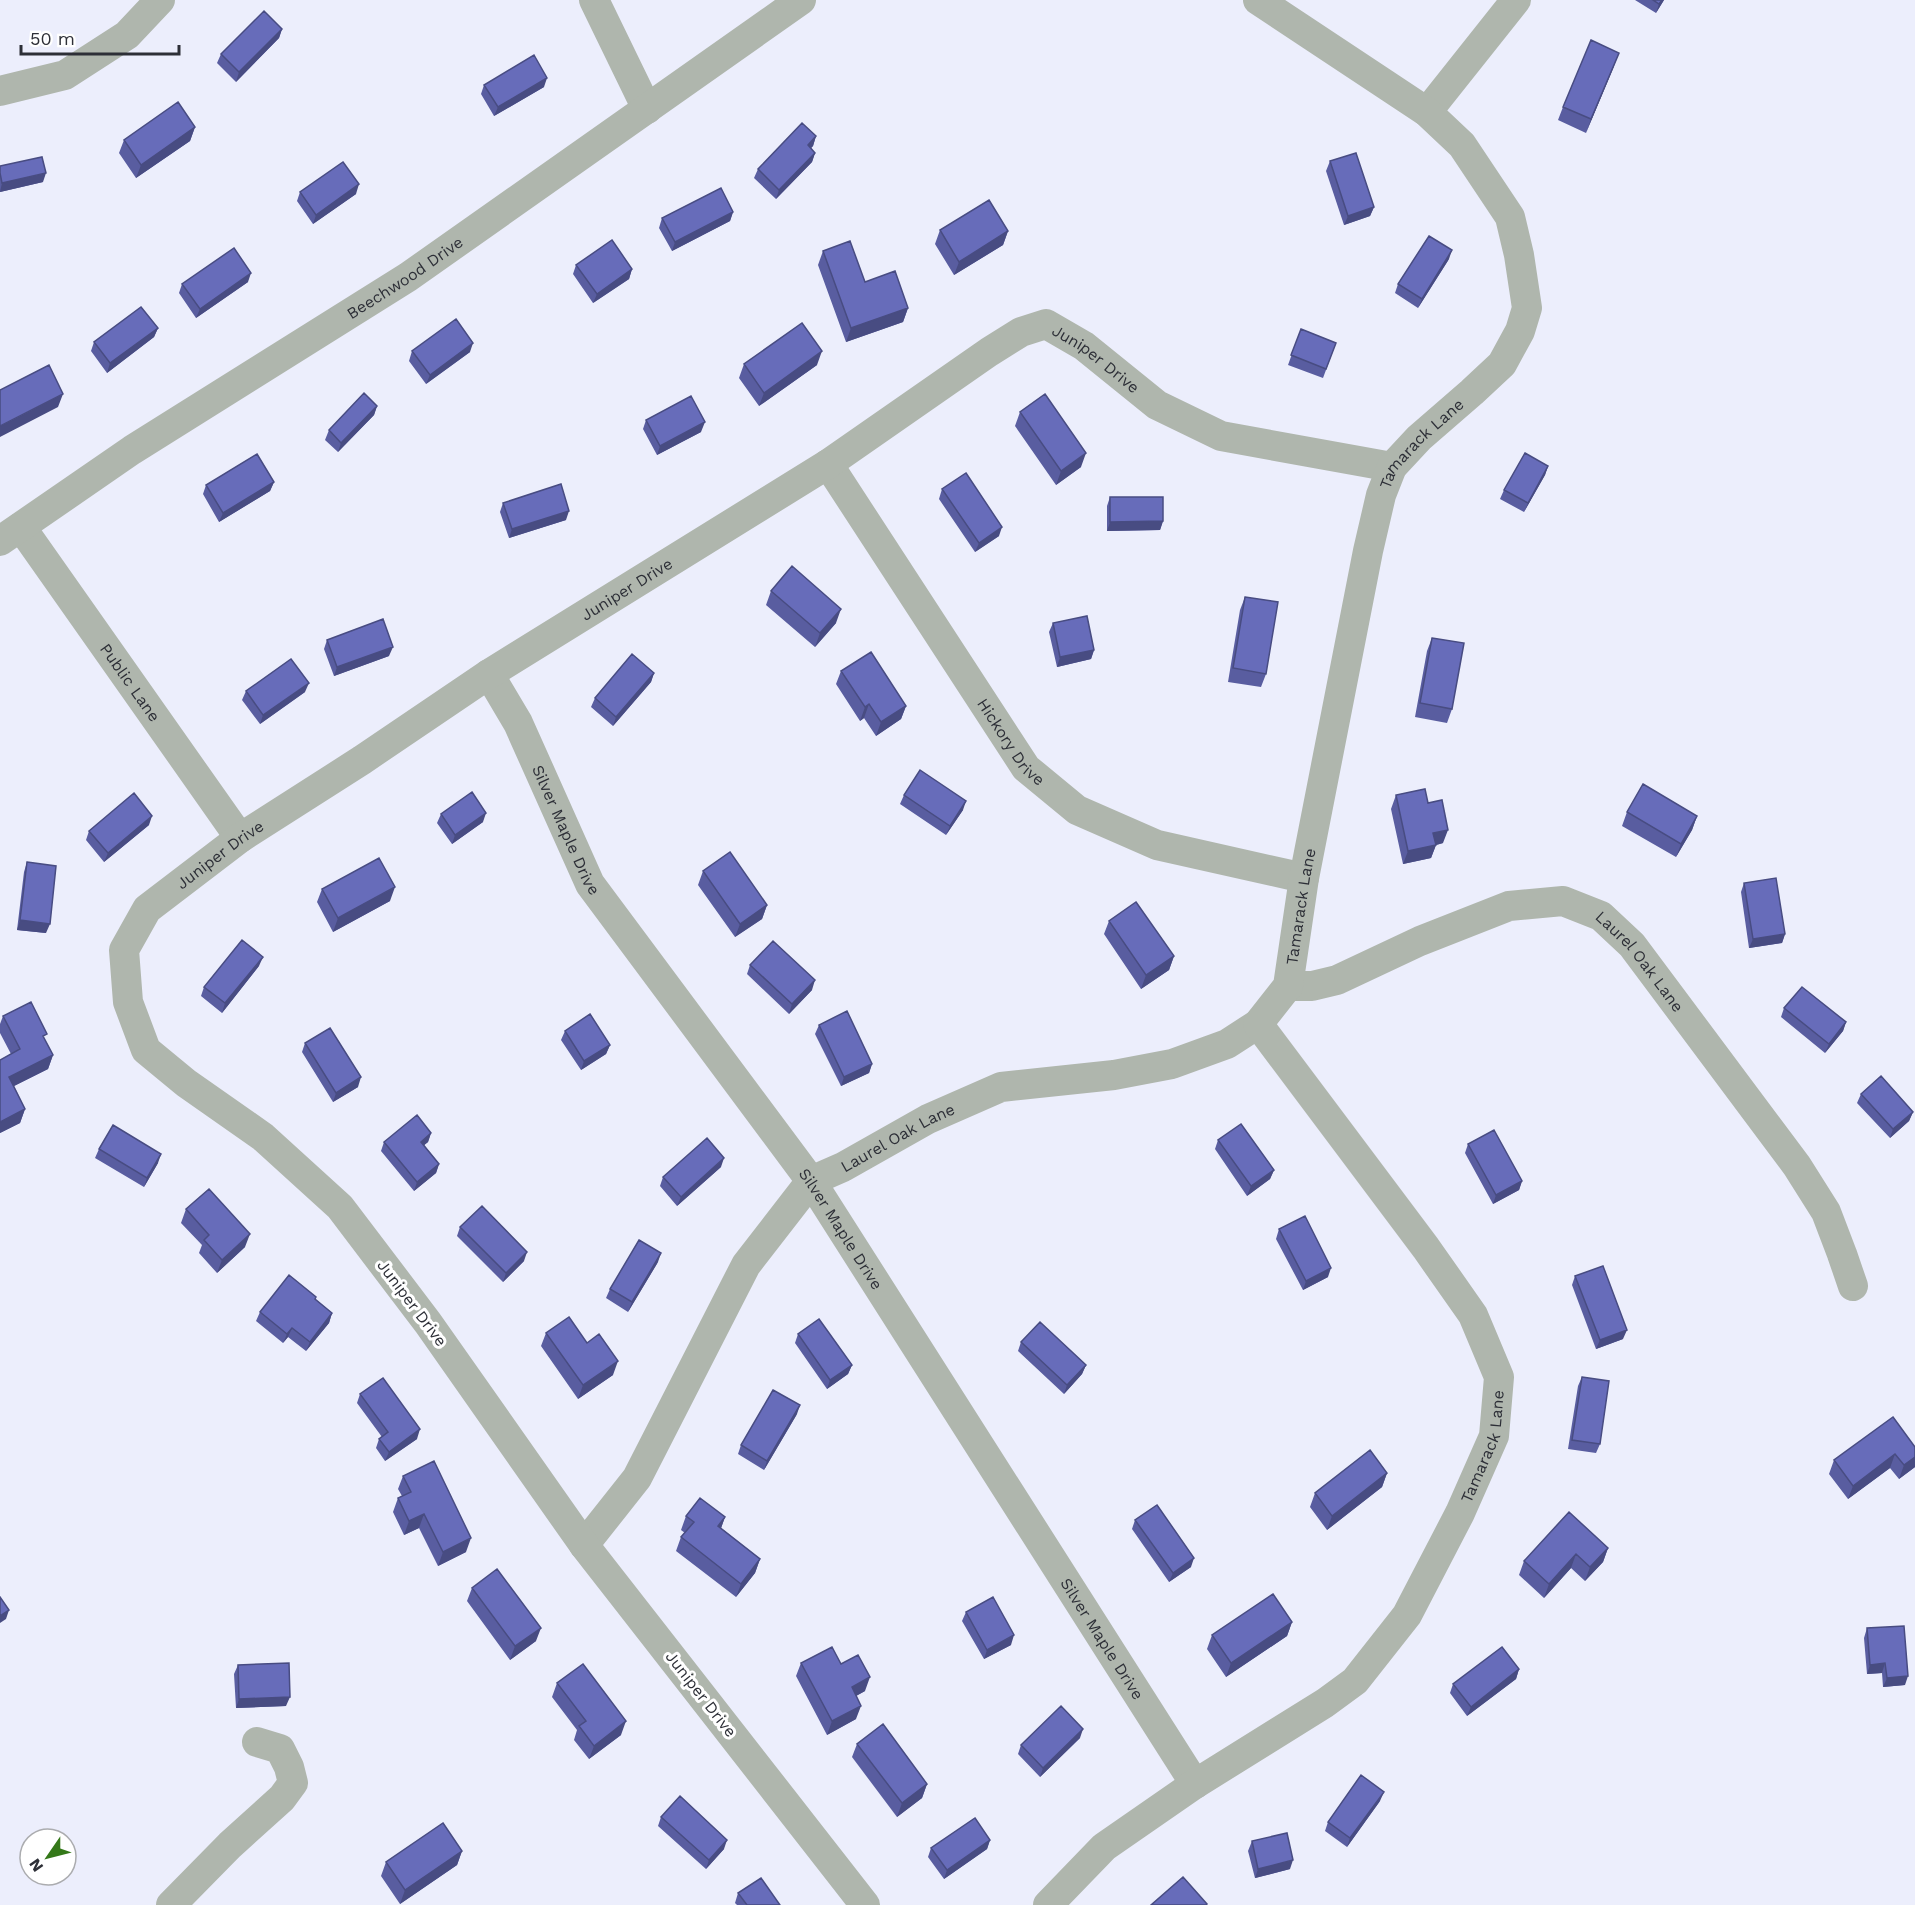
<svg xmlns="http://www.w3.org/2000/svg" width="1915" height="1905" viewBox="0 0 1915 1905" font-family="'Work Sans',sans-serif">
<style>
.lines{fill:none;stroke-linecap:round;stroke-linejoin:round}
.minor{stroke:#afb6ad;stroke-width:30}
.wall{fill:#595da0}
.shaded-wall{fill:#484c82}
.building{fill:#676cba;stroke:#484c82;stroke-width:1.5}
.labels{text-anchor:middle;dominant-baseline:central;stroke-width:6;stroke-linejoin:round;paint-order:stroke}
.street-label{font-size:16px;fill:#2d2f37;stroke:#fff}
</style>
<rect width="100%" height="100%" fill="#eceefc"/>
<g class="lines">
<g class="minor">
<path d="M594 0 647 109"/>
<path d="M0 91 65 75 127 35 160 0"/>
<path d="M1427 112 1516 0"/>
<path id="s1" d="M828 464 1026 768 1077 810 1157 845 1304 878"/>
<path id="s2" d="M21 527 240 838"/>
<path id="s3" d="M0 541 132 450 408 277 801 0"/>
<path id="s4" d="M489 674 518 723 590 884 811 1181 1195 1784"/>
<path id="s5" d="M1288 986H1312L1337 980 1420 941 1509 906 1563 901 1601 916 1632 945 1797 1166 1826 1212 1842 1254 1853 1286"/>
<path id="s6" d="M584 1545 637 1478 746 1265 811 1181 843 1167 928 1119 1001 1087 1114 1075 1172 1064 1227 1044 1258 1024"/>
<path d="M171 1905 230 1845 282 1798 293 1783 289 1767 280 1749 257 1742"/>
<path id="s7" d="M865 1905 584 1545 428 1323 340 1207 263 1137 186 1083 146 1050 128 1002 124 950 147 909 240 838 362 760 489 674 828 464 989 352 1021 332 1046 324 1084 346 1157 405 1221 436 1392 467"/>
<path id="s8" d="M1048 1905 1104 1847 1195 1784 1325 1703 1355 1681 1407 1615 1460 1513 1494 1436 1499 1377 1473 1315 1426 1248 1258 1024 1288 986 1304 878 1368 551 1381 495 1392 467 1419 438 1472 392 1502 364 1520 331 1527 308 1519 255 1510 217 1462 145 1427 112 1258 0"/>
</g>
</g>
<path class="wall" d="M1635 0H1664L1656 13Z
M282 29 279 38 236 82 217 63 221 54Z
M1614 66 1586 133 1558 120 1563 107Z
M484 85 544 87 494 116 481 94Z
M195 127 190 141 136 178 119 153 124 140Z
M816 136 813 146 811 148 815 153 812 162 776 199 754 178 758 169Z
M1330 161 1374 207 1370 216 1344 225 1326 171Z
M0 166 43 182 0 192Z
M300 192 356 194 313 224 297 201Z
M733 212 730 221 672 251 659 228 662 218Z
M940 230 1008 231 1003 245 954 275 935 244Z
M823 251 865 282 908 308 903 322 846 342 818 265Z
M1449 259 1418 308 1395 293 1398 284Z
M576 265 632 269 629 279 593 303 573 274Z
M248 282 196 318 179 293 182 284Z
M158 328 154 337 107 373 91 351 94 342Z
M1301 329 1336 343 1323 378 1288 365Z
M412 351 470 352 426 384 409 361Z
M744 364 817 365 759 406 739 378Z
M377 406 374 415 338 452 325 440 329 430Z
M1020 412 1081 467 1056 485 1015 426Z
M646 420 701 432 657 455 643 429Z
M1548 466 1545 475 1524 512 1500 499 1504 490Z
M274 482 270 491 219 522 203 494 206 485Z
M942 489 999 536 975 552 939 499Z
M1110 497 1163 521 1160 530 1107 531V506Z
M503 503 566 520 509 538 500 512Z
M771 591 836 623 815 647 766 605Z
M1245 597 1266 674 1261 687 1228 682 1240 610Z
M1053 623 1094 650 1091 659 1057 667 1049 632Z
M1432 638 1452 709 1447 723 1415 717 1427 651Z
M327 640 389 656 334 676 324 649Z
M841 671 906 706 901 719 876 736 864 718 860 721 836 684Z
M654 673 651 682 613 726 591 707 595 698Z
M246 691 305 692 260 724 242 700Z
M904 795 963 810 946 835 900 804Z
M1396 795 1428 803 1443 843 1436 845 1431 858 1403 864 1391 809Z
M1627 812 1697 816 1692 830 1676 857 1622 826Z
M441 814 483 822 452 844 437 823Z
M149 825 104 862 86 840 89 831Z
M27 862 46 933 17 930 24 872Z
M703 871 767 905 762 919 735 937 698 885Z
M1744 883 1785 934 1782 943 1749 948 1741 892Z
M322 889 390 901 333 932 317 902Z
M1109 921 1174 956 1169 970 1141 989 1104 934Z
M750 965 812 990 789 1014 747 974Z
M259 966 222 1013 201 996 204 987Z
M1784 1008 1846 1022 1843 1031 1825 1053 1781 1017Z
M3 1016 45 1040 53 1055 48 1069 14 1086 25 1109 20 1123 0 1133 11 1054 0 1033V1024Z
M819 1025 872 1064 869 1073 841 1086 815 1034Z
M565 1031 610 1045 606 1054 581 1070 561 1040Z
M305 1043 358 1087 333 1102 302 1052Z
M1861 1094 1913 1112 1909 1121 1890 1138 1857 1103Z
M431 1133 428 1142 424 1145 439 1164 436 1173 414 1191 381 1151 384 1142Z
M1218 1140 1274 1170 1270 1179 1247 1196 1215 1149Z
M1468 1144 1522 1181 1519 1190 1493 1204 1465 1153Z
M99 1149 158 1163 144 1187 95 1158Z
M721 1167 677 1206 660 1186 663 1177Z
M186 1209 245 1247 217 1273 199 1253 202 1245 181 1223Z
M460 1227 524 1261 503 1282 457 1236Z
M1279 1229 1328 1277 1303 1290 1276 1239Z
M658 1262 628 1312 606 1298 610 1289Z
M1575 1276 1623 1339 1596 1349 1572 1285Z
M316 1297 315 1299 332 1313 329 1323 306 1351 288 1337 283 1343 256 1321 260 1312Z
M546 1333 587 1343 613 1375 578 1399 541 1346Z
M798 1334 852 1365 848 1374 827 1389 795 1343Z
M1021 1342 1086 1365 1082 1374 1064 1394 1018 1351Z
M1582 1377 1600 1444 1596 1453 1568 1449 1578 1386Z
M360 1394 417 1439 385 1461 376 1448 379 1439 382 1437 357 1403Z
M797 1414 764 1470 738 1454 741 1445Z
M1915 1447V1467L1899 1479 1890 1468 1848 1499 1829 1474 1834 1460Z
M1387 1473 1382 1487 1327 1530 1310 1507 1315 1493Z
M403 1476 466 1552 438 1566 419 1528 404 1535 393 1512 398 1498 402 1496 398 1489Z
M686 1516 725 1517 721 1528 760 1559 755 1573 736 1597 676 1551 681 1537 685 1533 681 1530Z
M1135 1520 1191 1567 1169 1582 1132 1529Z
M1608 1548 1603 1562 1585 1581 1571 1568 1544 1598 1519 1575 1524 1561Z
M472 1588 536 1641 510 1660 467 1601Z
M966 1612 1011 1645 984 1659 962 1621Z
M1292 1622 1287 1636 1226 1677 1207 1649 1212 1635Z
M1867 1628 1905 1685 1883 1687 1882 1673 1867 1674 1864 1638Z
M801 1663 841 1664 865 1691 856 1696V1719L827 1735 796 1676Z
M238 1665 286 1706 236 1708 234 1674Z
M1519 1669 1516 1679 1467 1716 1450 1693 1453 1684Z
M557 1683 621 1735 589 1759 574 1740 577 1730 552 1697Z
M1080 1738 1040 1777 1018 1754 1021 1745Z
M857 1744 927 1784 922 1798 897 1817 852 1757Z
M1380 1801 1347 1847 1325 1831 1328 1822Z
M661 1817 724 1849 706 1869 658 1826Z
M990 1840 987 1849 944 1879 928 1857 931 1848Z
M1252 1841 1290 1869 1255 1878 1248 1851Z
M462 1851 457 1865 400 1904 381 1876 386 1862Z
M738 1893 780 1905H737L735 1903Z"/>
<path class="shaded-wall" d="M1662 0H1664L1656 13 1659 4Z
M282 29 279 38 236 82 239 72Z
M1619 53 1614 66 1586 133 1591 119Z
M547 78 544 87 494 116 498 107Z
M195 127 190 141 136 178 141 165Z
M816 136 813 146 805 154 808 145Z
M815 153 812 162 776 199 779 190Z
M46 173 43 182 0 192 2 183Z
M359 184 356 194 313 224 316 215Z
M1374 207 1370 216 1344 225 1348 216Z
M733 212 730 221 672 251 675 242Z
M1008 231 1003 245 954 275 959 262Z
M1452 250 1449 259 1418 308 1422 299Z
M632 269 629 279 593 303 597 294Z
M251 273 248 282 196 318 200 309Z
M908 308 903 322 846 342 851 328Z
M158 328 154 337 107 373 110 363Z
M473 343 470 352 426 384 430 375Z
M822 351 817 365 759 406 764 393Z
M63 394 58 407 0 437V426Z
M377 406 374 415 338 452 341 443Z
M705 422 701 432 657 455 660 446Z
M1086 453 1081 467 1056 485 1061 471Z
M1548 466 1545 475 1524 512 1528 503Z
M274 482 270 491 219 522 223 513Z
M569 511 566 520 509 538 512 529Z
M1163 521 1160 530 1107 531 1110 522Z
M1002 527 999 536 975 552 979 543Z
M841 609 836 623 815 647 820 633Z
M393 647 389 656 334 676 337 667Z
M1094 650 1091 659 1057 667 1060 657Z
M654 673 651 682 613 726 616 717Z
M309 683 305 692 260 724 263 715Z
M869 704 864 718 860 721 865 707Z
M906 706 901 719 876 736 881 722Z
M966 801 963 810 946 835 950 826Z
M486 813 483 822 452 844 455 835Z
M152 816 149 825 104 862 108 853Z
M1697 816 1692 830 1676 857 1681 844Z
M1448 830 1443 843 1436 845 1431 858 1403 864 1408 851 1433 833Z
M395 887 390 901 333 932 338 918Z
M767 905 762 919 735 937 740 924Z
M20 920 50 924 46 933 17 930Z
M1785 934 1782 943 1749 948 1753 939Z
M1174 956 1169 970 1141 989 1146 975Z
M263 957 259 966 222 1013 225 1003Z
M815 980 812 990 789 1014 792 1004Z
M1846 1022 1843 1031 1825 1053 1829 1044Z
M610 1045 606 1054 581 1070 584 1061Z
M53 1055 48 1069 4 1091 9 1077Z
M872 1064 869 1073 841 1086 844 1077Z
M361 1077 358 1087 333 1102 336 1093Z
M25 1109 20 1123 0 1133V1122Z
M1913 1112 1909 1121 1890 1138 1893 1129Z
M431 1133 428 1142 417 1151 421 1142Z
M161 1154 158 1163 144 1187 147 1178Z
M724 1158 721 1167 677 1206 681 1197Z
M439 1164 436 1173 414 1191 417 1182Z
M1274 1170 1270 1179 1247 1196 1251 1186Z
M1522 1181 1519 1190 1493 1204 1496 1195Z
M250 1234 245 1247 217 1273 222 1260Z
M527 1252 524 1261 503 1282 506 1273Z
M661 1253 658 1262 628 1312 632 1302Z
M1331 1268 1328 1277 1303 1290 1306 1281Z
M332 1313 329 1323 306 1351 310 1342Z
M292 1328 288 1337 283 1343 287 1334Z
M1627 1330 1623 1339 1596 1349 1600 1340Z
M618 1361 613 1375 578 1399 583 1385Z
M852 1365 848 1374 827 1389 830 1380Z
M1086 1365 1082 1374 1064 1394 1067 1385Z
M800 1405 797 1414 764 1470 767 1461Z
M420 1429 417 1439 385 1461 389 1452Z
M1895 1454 1890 1468 1848 1499 1853 1486Z
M1915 1457V1467L1899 1479 1904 1465Z
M1387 1473 1382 1487 1327 1530 1332 1516Z
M424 1514 419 1528 404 1535 409 1521Z
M725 1517 720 1531 718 1526Z
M471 1538 466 1552 438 1566 443 1552Z
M1608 1548 1603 1562 1585 1581 1590 1567Z
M1576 1554 1571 1568 1544 1598 1549 1584Z
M1194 1558 1191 1567 1169 1582 1173 1573Z
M760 1559 755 1573 736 1597 741 1584Z
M9 1610 6 1619 0 1623V1616Z
M1292 1622 1287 1636 1226 1677 1231 1663Z
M541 1628 536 1641 510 1660 515 1646Z
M1014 1635 1011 1645 984 1659 987 1650Z
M1885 1663 1882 1673 1867 1674 1870 1665Z
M1519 1669 1516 1679 1467 1716 1471 1707Z
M1908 1676 1905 1685 1883 1687 1887 1678Z
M870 1677 865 1691 847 1701 852 1687Z
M290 1697 286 1706 236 1708 239 1699Z
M861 1706 856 1719 827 1735 832 1721Z
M626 1721 621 1735 589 1759 594 1746Z
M1083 1729 1080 1738 1040 1777 1043 1768Z
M927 1784 922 1798 897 1817 902 1803Z
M1384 1792 1380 1801 1347 1847 1350 1838Z
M727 1840 724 1849 706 1869 709 1860Z
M990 1840 987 1849 944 1879 947 1870Z
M462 1851 457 1865 400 1904 405 1890Z
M1293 1860 1290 1869 1255 1878 1258 1869Z"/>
<path class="building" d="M1653 0H1662L1659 4Z
M264 11 282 29 239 72 221 54Z
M1591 40 1619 53 1591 119 1563 107Z
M534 55 547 78 498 107 484 85Z
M178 102 195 127 141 165 124 140Z
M802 123 816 136 808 145 815 153 779 190 758 169Z
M1356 153 1374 207 1348 216 1330 161Z
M42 157 46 173 2 183 0 173V166Z
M343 162 359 184 316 215 300 192Z
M721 188 733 212 675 242 662 218Z
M989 200 1008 231 959 262 940 230Z
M1429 236 1452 250 1422 299 1398 284Z
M612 240 632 269 597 294 576 265Z
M850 241 865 282 895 271 908 308 851 328 823 251Z
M234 248 251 273 200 309 182 284Z
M141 307 158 328 110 363 94 342Z
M456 319 473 343 430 375 412 351Z
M802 323 822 351 764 393 744 364Z
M1301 329 1336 343 1326 369 1291 355Z
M49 365 63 394 0 426V390Z
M364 393 377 406 341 443 329 430Z
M1045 394 1086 453 1061 471 1020 412Z
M691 396 705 422 660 446 646 420Z
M1525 453 1548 466 1528 503 1504 490Z
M257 454 274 482 223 513 206 485Z
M966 473 1002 527 979 543 942 489Z
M561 484 569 511 512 529 503 503Z
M1110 497H1163V521L1110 522Z
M792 566 841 609 820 633 771 591Z
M1245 597 1278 602 1266 674 1233 668Z
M1087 616 1094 650 1060 657 1053 623Z
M383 619 393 647 337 667 327 640Z
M1432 638 1464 643 1452 709 1420 703Z
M871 652 906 706 881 722 869 704 865 707 841 671Z
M632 654 654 673 616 717 595 698Z
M291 659 309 683 263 715 246 691Z
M920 770 966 801 950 826 904 795Z
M1643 784 1697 816 1681 844 1627 812Z
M1425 789 1428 803 1442 800 1448 830 1433 833 1436 845 1408 851 1396 795Z
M472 792 486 813 455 835 441 814Z
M134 793 152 816 108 853 89 831Z
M730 852 767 905 740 924 703 871Z
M379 858 395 887 338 918 322 889Z
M27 862 56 866 50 924 20 920Z
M1776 878 1785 934 1753 939 1744 883Z
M1136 902 1174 956 1146 975 1109 921Z
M242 940 263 957 225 1003 204 987Z
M773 941 815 980 792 1004 750 965Z
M1802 987 1846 1022 1829 1044 1784 1008Z
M31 1002 47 1034 43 1036 53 1055 9 1077 25 1109 0 1122V1060L20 1049 3 1016Z
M847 1011 872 1064 844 1077 819 1025Z
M590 1014 610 1045 584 1061 565 1031Z
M330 1028 361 1077 336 1093 305 1043Z
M1881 1076 1913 1112 1893 1129 1861 1094Z
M417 1115 431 1133 421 1142 439 1164 417 1182 384 1142Z
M1241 1124 1274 1170 1251 1186 1218 1140Z
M113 1125 161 1154 147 1178 99 1149Z
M1494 1130 1522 1181 1496 1195 1468 1144Z
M707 1138 724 1158 681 1197 663 1177Z
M209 1189 250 1234 222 1260 204 1240 209 1235 186 1209Z
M482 1206 527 1252 506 1273 460 1227Z
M1305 1216 1331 1268 1306 1281 1279 1229Z
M639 1240 661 1253 632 1302 610 1289Z
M1603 1266 1627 1330 1600 1340 1575 1276Z
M289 1275 316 1297 315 1299 332 1313 310 1342 292 1328 287 1334 260 1312Z
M569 1317 587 1343 599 1334 618 1361 583 1385 546 1333Z
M819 1319 852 1365 830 1380 798 1334Z
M1040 1322 1086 1365 1067 1385 1021 1342Z
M1582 1377 1609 1381 1600 1444 1572 1440Z
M383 1378 420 1429 389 1452 379 1439 388 1432 360 1394Z
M773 1390 800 1405 767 1461 741 1445Z
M1893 1417 1915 1447V1457L1904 1465 1895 1454 1853 1486 1834 1460Z
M1370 1450 1387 1473 1332 1516 1315 1493Z
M434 1461 471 1538 443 1552 424 1514 409 1521 398 1498 411 1492 403 1476Z
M700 1498 725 1517 718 1526 760 1559 741 1584 681 1537 694 1522 686 1516Z
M1157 1505 1194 1558 1173 1573 1135 1520Z
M1569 1512 1608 1548 1590 1567 1576 1554 1549 1584 1524 1561Z
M497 1569 541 1628 515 1646 472 1588Z
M1273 1594 1292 1622 1231 1663 1212 1635Z
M0 1597 9 1610 0 1616Z
M993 1597 1014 1635 987 1650 966 1612Z
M1904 1626 1908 1676 1887 1678 1885 1663 1870 1665 1867 1628Z
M832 1647 841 1664 858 1655 870 1677 852 1687 861 1706 832 1721 801 1663Z
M1502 1647 1519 1669 1471 1707 1453 1684Z
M289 1663 290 1697 239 1699 238 1665Z
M583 1664 626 1721 594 1746 579 1726 586 1721 557 1683Z
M1061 1706 1083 1729 1043 1768 1021 1745Z
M883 1724 927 1784 902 1803 857 1744Z
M1361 1775 1384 1792 1350 1838 1328 1822Z
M680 1796 727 1840 709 1860 661 1817Z
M975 1818 990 1840 947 1870 931 1848Z
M443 1823 462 1851 405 1890 386 1862Z
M1287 1833 1293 1860 1258 1869 1252 1841Z
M1183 1877 1207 1904 1206 1905H1151Z
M761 1878 780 1905H747L738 1893Z"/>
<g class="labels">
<g class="street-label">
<text stroke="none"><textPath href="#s3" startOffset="483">Beechwood Drive</textPath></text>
<text stroke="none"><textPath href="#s7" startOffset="2409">Juniper Drive</textPath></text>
<text stroke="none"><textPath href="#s8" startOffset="1768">Tamarack Lane</textPath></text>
<text stroke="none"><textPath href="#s7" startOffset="1851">Juniper Drive</textPath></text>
<text stroke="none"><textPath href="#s2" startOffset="190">Public Lane</textPath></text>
<text stroke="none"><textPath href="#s1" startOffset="333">Hickory Drive</textPath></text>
<text stroke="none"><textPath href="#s4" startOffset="174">Silver Maple Drive</textPath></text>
<text stroke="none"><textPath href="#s7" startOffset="1365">Juniper Drive</textPath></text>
<text stroke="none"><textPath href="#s8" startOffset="1282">Tamarack Lane</textPath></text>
<text stroke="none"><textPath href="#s5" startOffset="392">Laurel Oak Lane</textPath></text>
<text stroke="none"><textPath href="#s6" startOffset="528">Laurel Oak Lane</textPath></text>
<text stroke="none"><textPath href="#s4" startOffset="660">Silver Maple Drive</textPath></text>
<text transform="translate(412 1303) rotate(53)">Juniper Drive</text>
<text stroke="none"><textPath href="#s8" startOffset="652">Tamarack Lane</textPath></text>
<text stroke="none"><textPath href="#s4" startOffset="1146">Silver Maple Drive</textPath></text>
<text transform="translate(701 1694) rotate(52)">Juniper Drive</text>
</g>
</g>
<g transform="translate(48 1857) rotate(235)"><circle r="28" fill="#ffffff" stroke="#abacaf" stroke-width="1.5"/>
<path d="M0-4.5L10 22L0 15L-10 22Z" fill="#347819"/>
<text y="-9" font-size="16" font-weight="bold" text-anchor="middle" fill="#2d2f37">N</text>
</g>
<path d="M21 45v9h158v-9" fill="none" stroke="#2d2f37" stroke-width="3"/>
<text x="30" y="45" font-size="18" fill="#2d2f37" stroke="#ffffff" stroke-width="4.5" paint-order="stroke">50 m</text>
</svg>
